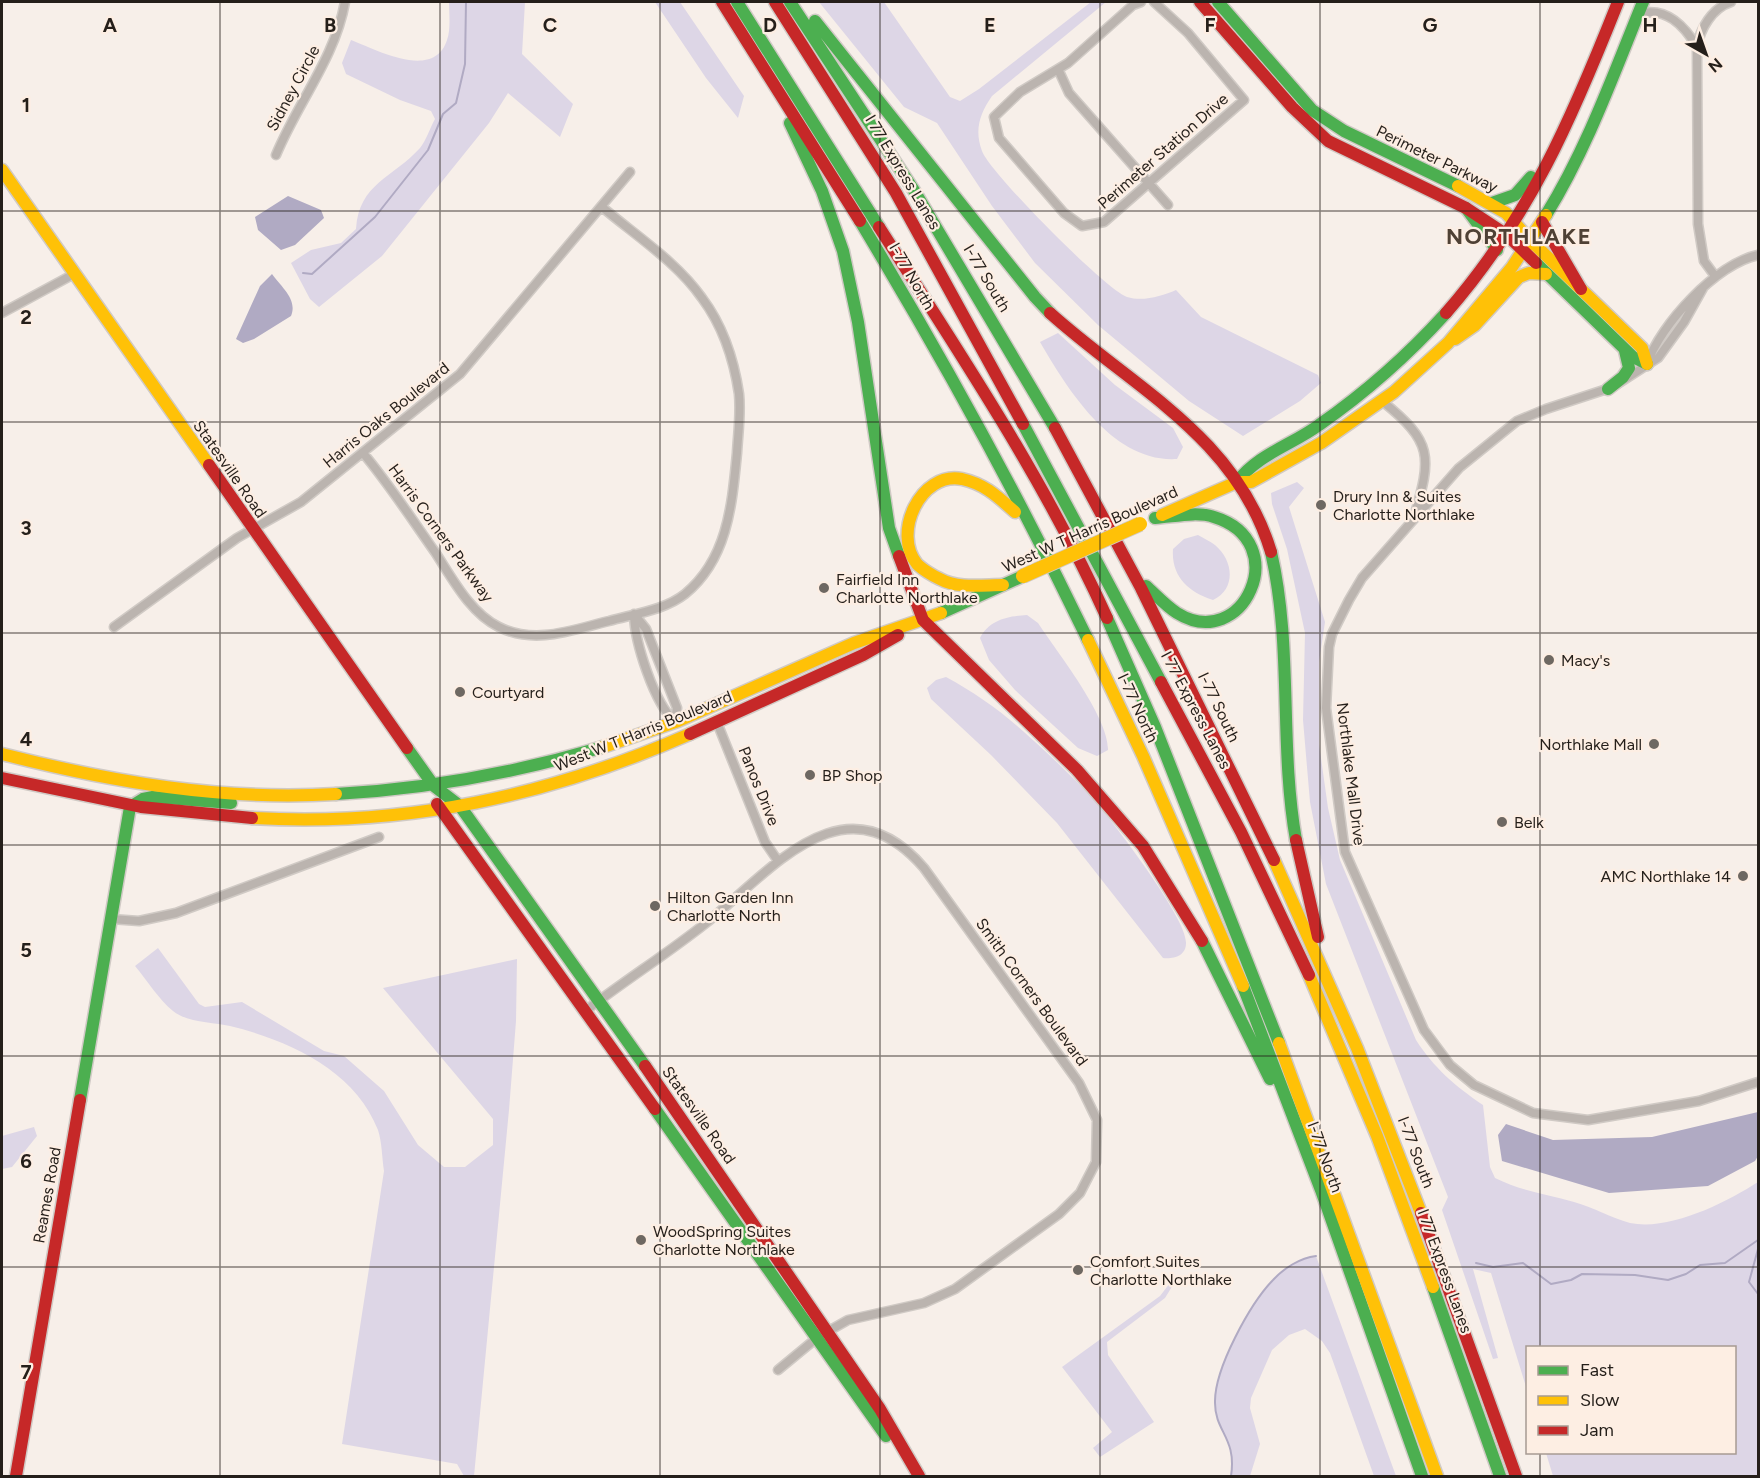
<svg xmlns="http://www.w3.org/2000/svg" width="1760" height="1478" viewBox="0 0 1760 1478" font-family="Figtree,sans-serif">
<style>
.green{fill:#ddd6e6}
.water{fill:#b0aac3}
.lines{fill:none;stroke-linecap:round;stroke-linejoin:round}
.stream{stroke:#b0aac3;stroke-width:2}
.street-casing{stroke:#d0cac5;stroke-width:11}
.fast-casing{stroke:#d0cac5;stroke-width:15}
.slow-casing{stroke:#d0cac5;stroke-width:15}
.jam-casing{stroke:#d0cac5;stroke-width:15}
.street{stroke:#bbb4af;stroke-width:8}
.fast{stroke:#4caf50;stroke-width:12}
.slow{stroke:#ffc107;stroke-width:12}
.jam{stroke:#c62828;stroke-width:12}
.slow-bridge-casing{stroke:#d0cac5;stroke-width:16;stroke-linecap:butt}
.slow-bridge{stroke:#ffc107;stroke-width:14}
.grid{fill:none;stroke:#251f1a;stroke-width:1.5;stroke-opacity:0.55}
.poi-dot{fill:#6e6862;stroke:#fdeee3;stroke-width:2}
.labels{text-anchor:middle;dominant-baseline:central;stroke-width:4.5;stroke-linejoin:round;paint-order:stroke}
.street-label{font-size:16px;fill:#251f1a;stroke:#fdeee3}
.poi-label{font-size:16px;fill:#251f1a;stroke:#fdeee3;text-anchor:start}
.district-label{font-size:22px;font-weight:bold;letter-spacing:1.5px;fill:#4f4135;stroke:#fdeee3}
.grid-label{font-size:20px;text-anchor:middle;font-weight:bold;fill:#251f1a;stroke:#fdeee3;stroke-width:4.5;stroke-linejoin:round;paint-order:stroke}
</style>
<rect width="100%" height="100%" fill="#f7efe9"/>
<path class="green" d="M449 2H525L522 54 573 104 560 137 508 93 489 123 382 256 319 307 310 299 291 263 311 250 341 243 356 229C359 183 393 178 420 148 426 141 430 128 435 119L431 111 400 100 346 74 342 63 351 40C377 50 434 81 447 40 451 29 449 13 449 2Z
M655 2H680L744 96 738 118 706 78Z
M819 2H884L950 97 960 101 979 89 1091 2H1106L992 96C980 113 974 130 982 151 990 173 1106 290 1127 297 1143 302 1162 296 1176 290L1201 317 1318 375 1321 383 1300 401 1243 436 1189 401 1098 325 1035 263 992 206 937 123 904 107Z
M1058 333 1115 385 1173 428 1183 447 1177 459C1113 463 1068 390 1040 342Z
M1297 482 1304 488 1289 507 1325 622 1319 662V744L1328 808 1340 860 1416 1040C1434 1068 1455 1086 1483 1105L1490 1167 1495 1178C1521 1191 1546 1194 1574 1202 1593 1207 1611 1218 1630 1223 1670 1231 1725 1203 1758 1182V1476H1553L1546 1453 1734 1452V1348H1528L1527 1390 1491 1273 1473 1269 1498 1358 1493 1359 1442 1210 1448 1197 1326 884 1310 802 1303 720 1305 633 1287 549 1272 504 1271 493Z
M1198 535C1203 538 1210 541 1215 545 1234 561 1236 589 1213 600 1188 592 1171 576 1173 549L1184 539Z
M1027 615 1038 623C1057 652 1109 717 1108 750L1097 756 1078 748 1015 690 989 660 980 638C989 620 1008 616 1027 615Z
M946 677C974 692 1001 711 1024 732 1049 754 1074 778 1096 802 1114 824 1187 918 1186 943 1186 956 1174 959 1163 958L1057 823 991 755 931 699 927 688 936 680Z
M158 948 199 1004 205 1007 242 1002 324 1051 344 1056 384 1091 418 1145 444 1167H465L493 1145V1119L383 988 517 959 516 1021 509 1110 474 1476H464L457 1464 342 1444 384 1171C382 1158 382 1142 378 1130 355 1070 288 1040 230 1026 213 1022 188 1023 173 1011 159 1000 147 980 135 966Z
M34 1127 37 1136 12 1167 2 1169V1136Z
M1316 1256 1396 1476H1374L1330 1353 1322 1341 1305 1329 1289 1335 1272 1350 1251 1398 1250 1408 1260 1444 1250 1476H1231C1237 1438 1215 1432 1215 1403 1214 1369 1250 1304 1273 1280 1284 1268 1300 1258 1316 1256Z
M1170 1283 1173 1285 1165 1298 1107 1342 1108 1355 1154 1422 1100 1457 1093 1448 1112 1432 1062 1367 1160 1296Z"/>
<path class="water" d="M288 196 321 210 324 218 295 245 281 250 258 230 255 217Z
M272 274C281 287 298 299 291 316L254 339 243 343 236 339 260 286Z
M1758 1112V1156L1755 1161 1708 1186 1609 1193 1502 1161 1498 1135 1506 1124 1553 1140 1652 1137Z"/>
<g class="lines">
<path class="stream" d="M303 273 312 274 375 217 428 150 443 114 456 103 465 64 466 2
M1758 1249 1749 1282 1758 1294
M1476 1263 1493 1267 1523 1263 1551 1284 1571 1280 1582 1274 1635 1275 1668 1280 1686 1274 1700 1265 1725 1263 1758 1240
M1231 1476C1237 1438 1215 1432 1215 1403 1214 1369 1250 1304 1273 1280 1284 1268 1300 1258 1316 1256"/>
<defs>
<path id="street" d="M1141 2 1133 5 1068 63 1020 92 994 117 999 138 1064 213 1082 226 1104 222 1244 100 1188 33 1154 2
M1638 14C1666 6 1684 25 1697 47
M1058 69 1069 93 1168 205
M276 155C298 102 335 58 345 2
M1715 276 1704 261 1698 224 1697 47C1700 29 1712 8 1731 2
M1703 288 1684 322 1658 358 1613 387 1546 409 1517 421 1459 468 1362 578 1349 600 1332 634 1329 647 1326 708 1345 852 1424 1030 1450 1065 1474 1085 1533 1113 1588 1120 1699 1101 1758 1082
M2 313 74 274
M1647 364C1660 325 1717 263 1758 255
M1382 401C1433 442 1432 456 1414 517
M363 453C389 484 411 518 435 552 452 578 470 613 499 627 535 645 572 630 609 621 634 614 665 610 685 594 728 559 732 504 737 453 738 434 741 414 739 394 734 360 723 326 702 298 677 262 635 235 602 207
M634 614 646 629 677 708 675 722
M634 615C635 643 654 703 675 722
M114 627 237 538 301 502 460 374 630 172
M716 720 765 842 778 861
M111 919 139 921 176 913 379 837
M584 1012C624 981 667 954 706 923 771 871 844 775 924 868L1079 1083 1097 1120 1096 1162 1080 1193 1059 1214 955 1289 924 1303 848 1320 818 1337 778 1370"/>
<path id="fast" d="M737 2 879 227
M790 2 915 192 1055 428
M1218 2 1312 110 1344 131 1458 186
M815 21 1035 297 1050 313
M790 123 822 191 843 251 858 322 889 528 899 556
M1492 203 1515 195 1531 177
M1466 208 1497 250
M1546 215C1587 149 1614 73 1643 2
M860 221C942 357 1019 497 1088 640
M1536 263 1633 357 1647 364
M1608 389 1623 377 1629 368 1625 351
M1023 424 1161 682
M1237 482C1258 454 1292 445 1319 425 1365 393 1408 355 1446 313
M1271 552C1293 647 1279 744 1296 840
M1146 586C1156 595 1166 606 1177 613 1243 654 1295 542 1214 517 1196 511 1173 517 1155 518
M941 613 1023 576
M1107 618 1155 727 1279 1043
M407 748 434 786 460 806 645 1066
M336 794C428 789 515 773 603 747
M130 807 143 799 153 797 231 803
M1202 941 1270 1079
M1243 986 1321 1190 1422 1476
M80 1100 130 807
M655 1109 886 1436
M1433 1287 1500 1476"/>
<path id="slow" d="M2 170 209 465
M1458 186 1506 213 1531 241 1642 348 1647 364
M1455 339 1475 325 1519 277 1529 273 1546 274
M1162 515 1237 482H1251L1321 443 1394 392 1448 343 1512 267 1546 215
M1003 585C983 585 958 589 940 579 933 576 922 569 917 564 892 534 920 471 962 479 985 484 998 497 1015 512
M1088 640 1143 756 1243 986
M603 747 678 721 854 643 941 613
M2 754C112 782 222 801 336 794
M252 818C407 827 548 796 690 734
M1274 860 1357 1048 1421 1213
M1309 975 1377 1136 1433 1287
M1279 1043 1437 1476"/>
<path id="jam" d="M722 2 860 221
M775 2 896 193 1023 424
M1200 2 1292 107 1328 141 1466 208 1507 235 1536 263
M1542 222 1581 289
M879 227C960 354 1045 480 1107 618
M1050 313C1133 388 1236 436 1271 552
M1446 313C1530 217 1572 118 1618 2
M1055 428 1141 588 1274 860
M209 465 407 748
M899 556 923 620 1077 770 1143 846 1202 941
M1161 682 1241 832 1309 975
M690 734 863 655 898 635
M2 778 141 807 252 818
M437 804 655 1109
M1296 840 1318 937
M645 1066 880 1409 919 1476
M1421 1213 1516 1476
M16 1476 80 1100"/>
</defs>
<use href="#street" class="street-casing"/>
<use href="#fast" class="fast-casing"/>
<use href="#slow" class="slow-casing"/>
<use href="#jam" class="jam-casing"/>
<use href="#street" class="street"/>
<use href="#fast" class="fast"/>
<use href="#slow" class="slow"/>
<use href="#jam" class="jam"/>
<defs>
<path id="slow-bridge" d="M1023 576 1140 524"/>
</defs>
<use href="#slow-bridge" class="slow-bridge-casing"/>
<use href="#slow-bridge" class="slow-bridge"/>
</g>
<path class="grid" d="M220 2V1476M440 2V1476M660 2V1476M880 2V1476M1100 2V1476M1320 2V1476M1540 2V1348M2 211H1758M2 422H1758M2 633H1758M2 845H1758M2 1056H1758M2 1267H1758M1540 1452V1476"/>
<g class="poi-dot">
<circle cx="1321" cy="505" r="6"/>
<circle cx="824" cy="588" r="6"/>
<circle cx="1549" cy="660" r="6"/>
<circle cx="460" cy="692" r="6"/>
<circle cx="1654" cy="744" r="6"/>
<circle cx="810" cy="775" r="6"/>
<circle cx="1502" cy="822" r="6"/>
<circle cx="1743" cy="876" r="6"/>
<circle cx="655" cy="906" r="6"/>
<circle cx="641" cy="1240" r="6"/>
<circle cx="1078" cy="1270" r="6"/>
</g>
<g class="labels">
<g class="street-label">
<text transform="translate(293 88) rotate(-62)">Sidney Circle</text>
<text transform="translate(1163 151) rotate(-41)">Perimeter Station Drive</text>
<text transform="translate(1437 159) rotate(26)">Perimeter Parkway</text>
<text transform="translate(903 172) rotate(59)">I 77 Express Lanes</text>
<text transform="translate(912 276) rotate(60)">I-77 North</text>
<text transform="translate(987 278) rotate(59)">I-77 South</text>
<text transform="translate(386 415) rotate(-39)">Harris Oaks Boulevard</text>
<text transform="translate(230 469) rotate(55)">Statesville Road</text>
<text transform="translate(1090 529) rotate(-24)">West W T Harris Boulevard</text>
<text transform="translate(441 533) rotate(54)">Harris Corners Parkway</text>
<text transform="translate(1219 707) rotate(64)">I-77 South</text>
<text transform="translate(1138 708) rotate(65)">I-77 North</text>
<text transform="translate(1196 710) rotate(62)">I 77 Express Lanes</text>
<text transform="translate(643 731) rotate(-22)">West W T Harris Boulevard</text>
<text transform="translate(1351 774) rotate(83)">Northlake Mall Drive</text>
<text transform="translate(759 786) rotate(68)">Panos Drive</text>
<text transform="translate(1032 992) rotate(54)">Smith Corners Boulevard</text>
<text transform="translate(699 1115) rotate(55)">Statesville Road</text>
<text transform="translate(1416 1152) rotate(69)">I-77 South</text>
<text transform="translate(1325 1157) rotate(70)">I-77 North</text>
<text transform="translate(47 1195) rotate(-80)">Reames Road</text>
<text transform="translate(1445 1271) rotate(70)">I 77 Express Lanes</text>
</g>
<g class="poi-label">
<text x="1333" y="496">Drury Inn &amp; Suites<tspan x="1333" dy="18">Charlotte Northlake</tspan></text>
<text x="836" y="579">Fairfield Inn<tspan x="836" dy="18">Charlotte Northlake</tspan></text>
<text x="1561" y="660">Macy's</text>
<text x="472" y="692">Courtyard</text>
<text x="1642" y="744" text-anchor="end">Northlake Mall</text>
<text x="822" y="775">BP Shop</text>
<text x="1514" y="822">Belk</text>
<text x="1731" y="876" text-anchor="end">AMC Northlake 14</text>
<text x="667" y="897">Hilton Garden Inn<tspan x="667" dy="18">Charlotte North</tspan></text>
<text x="653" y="1231">WoodSpring Suites<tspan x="653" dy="18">Charlotte Northlake</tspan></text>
<text x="1090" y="1261">Comfort Suites<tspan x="1090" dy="18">Charlotte Northlake</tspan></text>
</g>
<g class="district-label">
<text x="1519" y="236">NORTHLAKE</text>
</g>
</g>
<g class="grid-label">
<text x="110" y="32">A</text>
<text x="330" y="32">B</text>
<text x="550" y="32">C</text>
<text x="770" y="32">D</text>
<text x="990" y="32">E</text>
<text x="1210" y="32">F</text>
<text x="1430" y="32">G</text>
<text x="1650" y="32">H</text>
<text x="26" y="112">1</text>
<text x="26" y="324">2</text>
<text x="26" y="535">3</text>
<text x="26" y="746">4</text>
<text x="26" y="957">5</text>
<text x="26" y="1168">6</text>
<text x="26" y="1379">7</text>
</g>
<rect width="1760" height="1478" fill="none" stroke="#251f1a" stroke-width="6"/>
<rect x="1526" y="1346" width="210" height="108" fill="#fdeee3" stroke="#a79b93" stroke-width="1.5"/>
<rect x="1538" y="1366" width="30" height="9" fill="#4caf50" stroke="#a79b93" stroke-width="1.5"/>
<text x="1580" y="1376" font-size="18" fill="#251f1a">Fast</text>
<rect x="1538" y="1396" width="30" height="9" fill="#ffc107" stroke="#a79b93" stroke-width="1.5"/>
<text x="1580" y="1406" font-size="18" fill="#251f1a">Slow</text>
<rect x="1538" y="1426" width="30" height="9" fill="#c62828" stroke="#a79b93" stroke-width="1.5"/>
<text x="1580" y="1436" font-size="18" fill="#251f1a">Jam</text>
<g transform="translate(1706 54) rotate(140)" stroke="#fdeee3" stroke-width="4.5" paint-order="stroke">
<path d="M0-4.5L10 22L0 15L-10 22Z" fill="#251f1a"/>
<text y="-9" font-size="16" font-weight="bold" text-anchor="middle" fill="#251f1a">N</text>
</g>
</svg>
